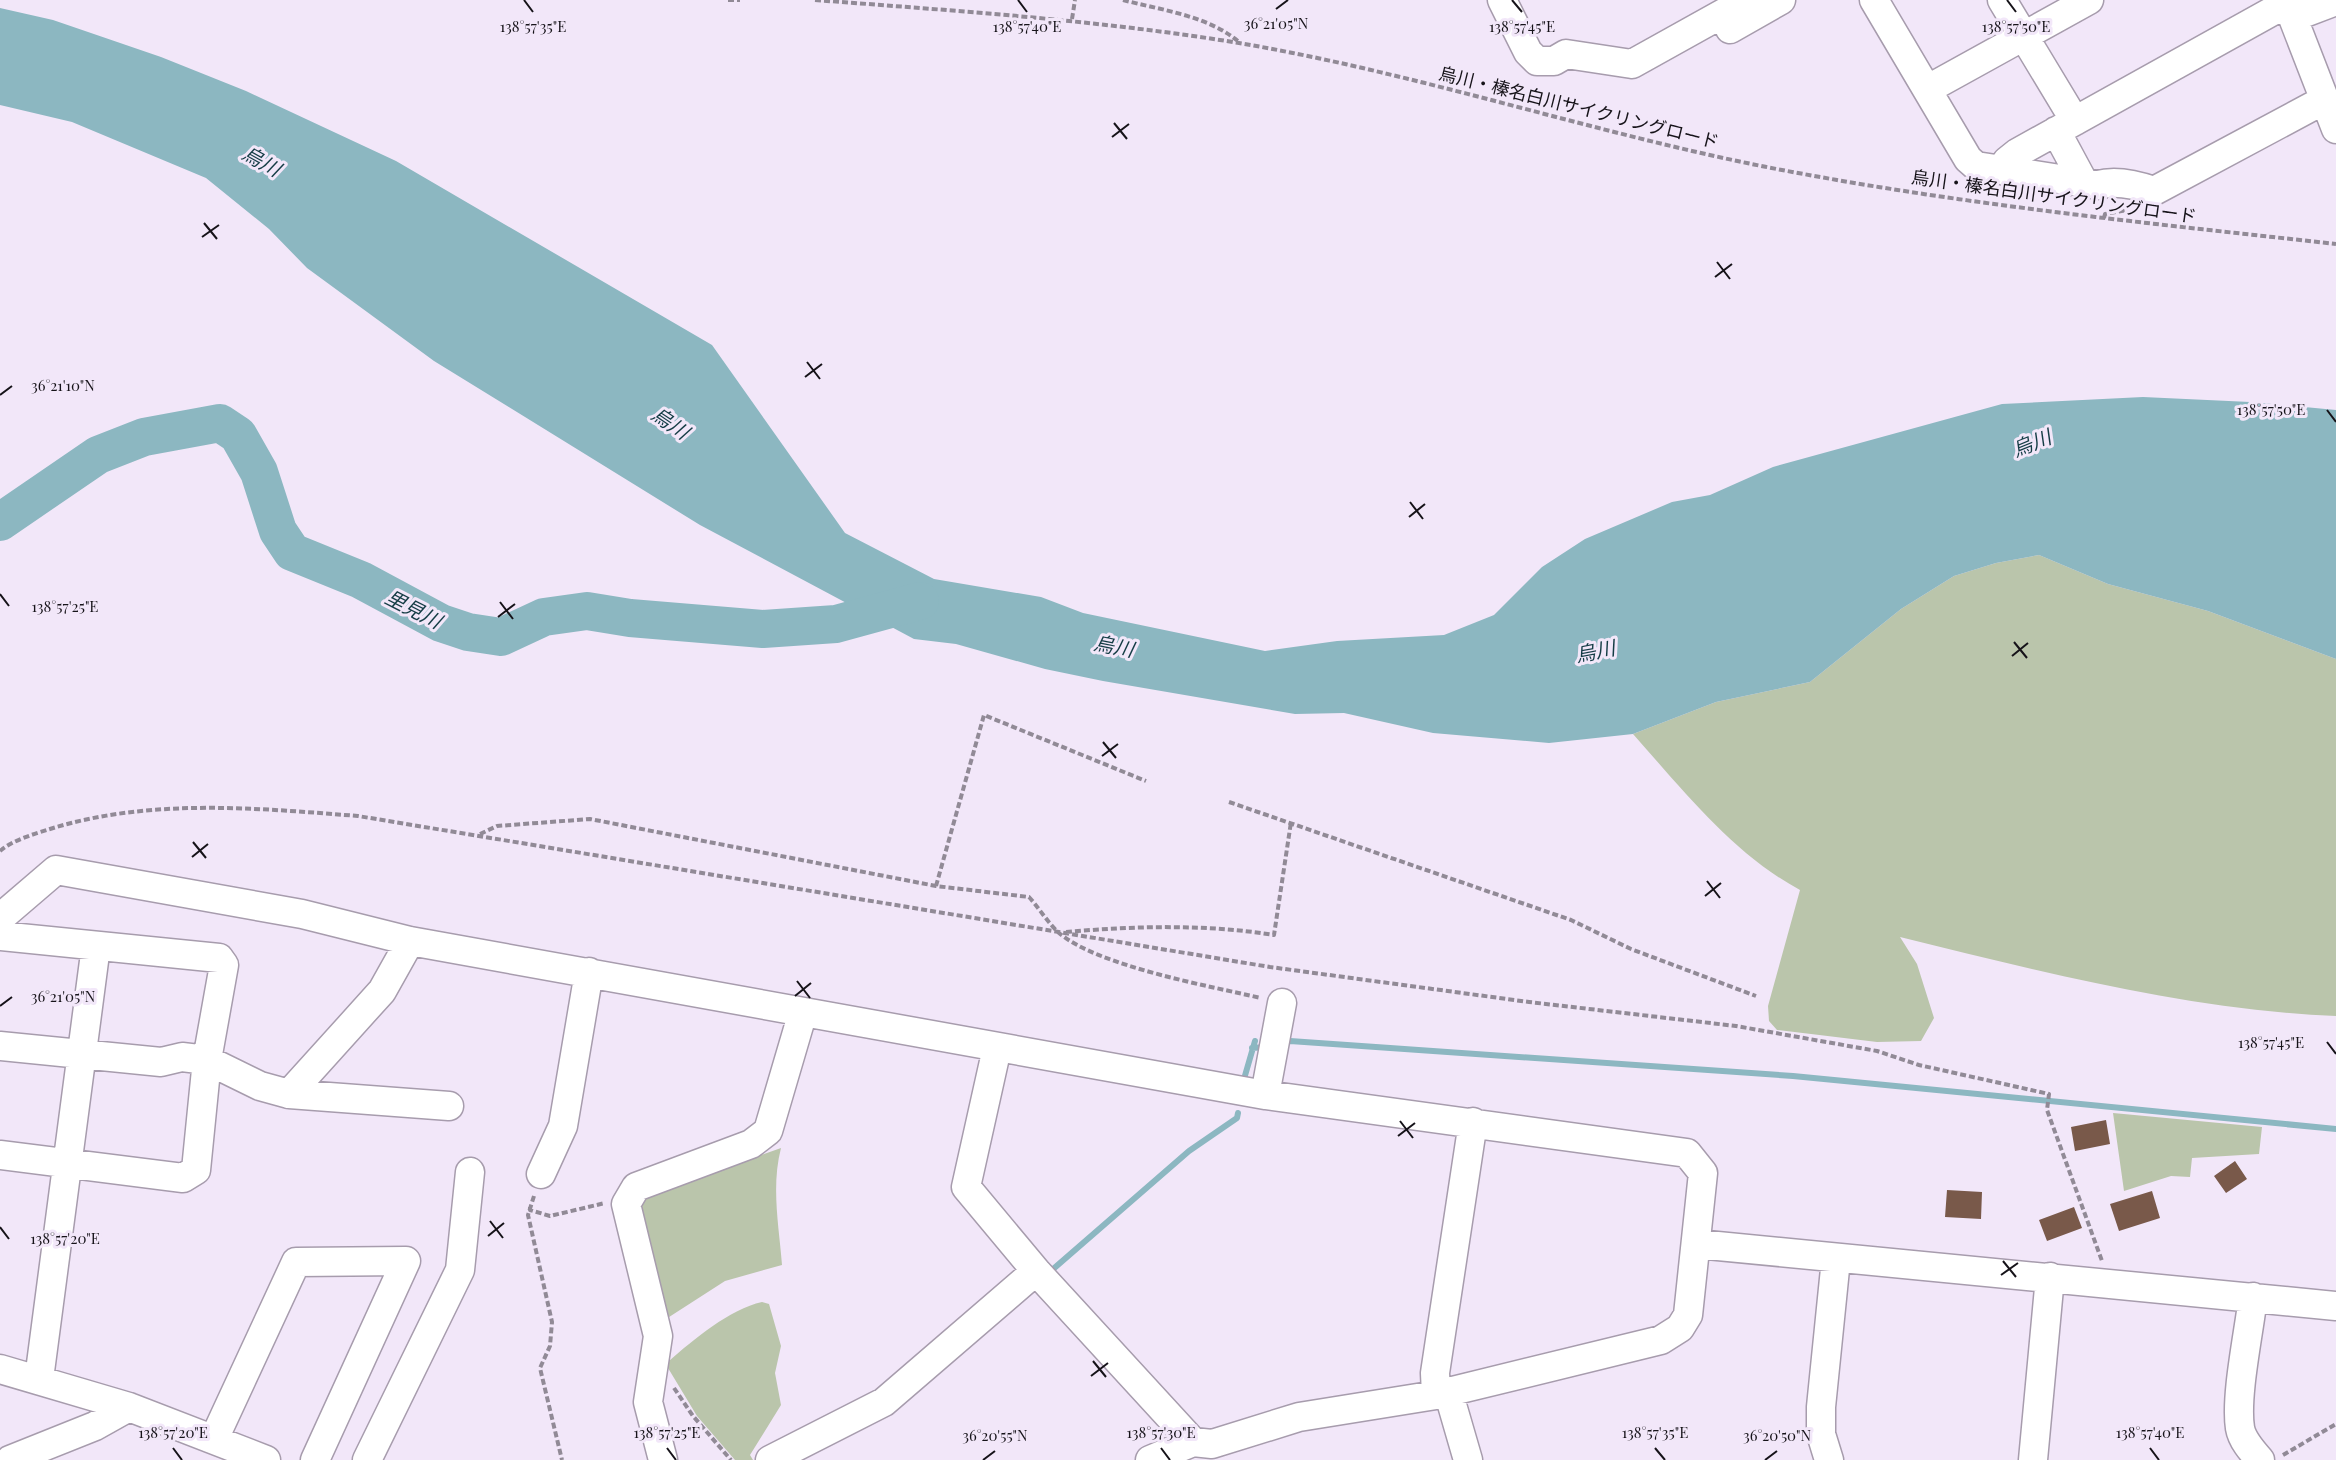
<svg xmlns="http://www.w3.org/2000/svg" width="2336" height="1460" viewBox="0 0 2336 1460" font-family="'Playfair Display','Noto Sans JP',serif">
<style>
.green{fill:#bac5ab}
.water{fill:#8cb7c1}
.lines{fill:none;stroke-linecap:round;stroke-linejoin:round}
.stream{stroke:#8cb7c1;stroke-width:6}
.river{stroke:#8cb7c1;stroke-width:38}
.building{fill:#79594a}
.minor-casing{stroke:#a79cad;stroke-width:31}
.path{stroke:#918a96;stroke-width:4;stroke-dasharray:6 3;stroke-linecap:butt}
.minor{stroke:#fff;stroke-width:28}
.ticks{fill:none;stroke:#161319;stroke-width:2}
.labels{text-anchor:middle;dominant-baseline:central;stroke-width:6;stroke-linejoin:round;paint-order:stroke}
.street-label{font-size:18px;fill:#161319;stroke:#f2e7f9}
.water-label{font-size:20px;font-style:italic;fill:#143c45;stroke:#f2e7f9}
.ticks-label{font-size:15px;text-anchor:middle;fill:#161319;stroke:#f2e7f9;stroke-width:6;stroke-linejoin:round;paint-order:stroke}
</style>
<rect width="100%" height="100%" fill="#f2e7f9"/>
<path class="green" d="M2039 555 2108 584 2208 611 2336 659V1016C2188 1010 2043 972 1900 937L1917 964 1934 1018 1921 1041 1877 1042 1777 1030 1769 1021 1768 1006 1800 890C1733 854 1683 790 1633 734L1716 702 1810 682 1901 609 1954 576 1996 563Z
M2113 1113 2262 1127 2259 1154 2192 1158 2190 1177 2171 1176 2124 1191Z
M781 1148C771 1187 779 1226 782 1265L725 1281 666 1319 639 1209 646 1196Z
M762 1302 769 1304 781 1346 775 1373 781 1405 750 1455 753 1460H735L697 1416 668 1368 669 1361C693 1340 730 1309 762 1302Z"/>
<path class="water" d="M0 8 53 20 161 57 246 91 396 161 712 345 845 533 934 579 1041 597 1083 613 1265 651 1337 641 1444 635 1494 615 1542 567 1585 539 1672 502 1710 495 1773 467 2002 404 2143 397 2250 402 2336 410V659L2208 611 2108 584 2039 555 1996 563 1954 576 1901 609 1810 682 1716 702 1633 734 1549 743 1433 733 1344 713 1295 714 1103 681 1045 669 956 644 914 639 700 525 434 361 307 268 269 229 206 178 72 122 0 105Z"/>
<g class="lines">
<path class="stream" d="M1282 1043 1290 1041 1793 1076 2336 1129
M1252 1048 1266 1047
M1244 1079 1255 1041
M1052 1270 1189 1151 1237 1118 1238 1113"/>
<path class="river" d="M0 522 98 455 144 437 220 423 238 435 259 472 278 531 292 552 361 580 441 623 468 632 501 637 544 617 587 611 630 618 763 629 836 624 920 601"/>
</g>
<path class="building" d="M2106 1120 2110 1144 2075 1151 2071 1127Z
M2235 1161 2247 1179 2226 1193 2214 1176Z
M1947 1190 1982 1192 1981 1219 1945 1217Z
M2152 1191 2160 1218 2119 1231 2110 1204Z
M2074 1207 2082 1228 2047 1241 2039 1220Z"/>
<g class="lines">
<defs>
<path id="minor" d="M1502 0 1528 52 1537 61H1554L1566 54 1632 64 1747 0
M1874 0 1968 159 1976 166 2098 185C2115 180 2137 185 2154 191L2324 100
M2002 0 2075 121
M2286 0 2336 129
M2294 17 2336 1
M1730 29 1781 0
M1928 89 2089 0
M2056 131 2084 183
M2005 171 2007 161 2017 153 2287 3
M0 918 56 870 302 914 410 941 1265 1095 1687 1153 1703 1173 1688 1315 1680 1328 1661 1340 1436 1395 1299 1417 1212 1444 1193 1442 1036 1271 966 1187 997 1048
M0 936 219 958 224 965 207 1060 196 1170 183 1178 0 1155
M0 1046 161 1062 182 1057 207 1060 260 1086 289 1094 449 1106
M289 1094 382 991 410 941
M1265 1095 1282 1003
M541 1174 563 1126 589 972
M1697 1244 2336 1306
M2253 1297C2249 1332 2235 1396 2240 1428 2242 1440 2252 1451 2260 1460
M0 1369 129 1407 266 1460
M39 1379 96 946
M1448 1391 1468 1460
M1436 1395 1435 1373 1473 1122
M214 1439 296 1262 406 1261 315 1460
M10 1460 95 1426 129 1407
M367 1460 460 1270 470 1172
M663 1460 648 1402 658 1336 626 1204 636 1187 751 1144 768 1131 803 1012
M770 1460 884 1402 1036 1271
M1150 1460 1193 1442
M1829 1460 1821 1434V1407L1836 1259
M2033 1460 2050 1277"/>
</defs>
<use href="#minor" class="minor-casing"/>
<path class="path" d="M728 0H740
M815 0C958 11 1098 20 1239 43 1428 75 1610 139 1798 173 1976 206 2156 224 2336 244
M1123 0C1161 10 1210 16 1240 43
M1072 19 1075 0
M2104 218 2105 214 2127 210
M1229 802 1571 920 1631 949 1756 996
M480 834 497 826 590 819 936 886 1029 897C1039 908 1048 923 1059 933 1098 966 1209 986 1261 998
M0 851C13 840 34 834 50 829 149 798 256 808 358 816L1270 967 1529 1002 1736 1026 1877 1051 1919 1065 2049 1094 2047 1110 2102 1261
M936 886 984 715 1146 781
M1066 932C1135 926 1206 924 1274 935L1291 822
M534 1196 528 1215 552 1322 550 1346 540 1368 562 1460
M530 1207V1210L550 1216 605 1203
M674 1388 693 1416 731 1460
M2283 1455 2336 1424"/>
<use href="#minor" class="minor"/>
</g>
<path class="ticks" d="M524 0 533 12M1018 0 1027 12M1512 0 1522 12M2007 0 2016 12M1276 9 1288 0M1114 123 1127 139M1112 137 1129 124M204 223 217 239M202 237 219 225M1717 262 1730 279M1715 277 1732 264M807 362 820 379M805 377 822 364M0 395 12 386M2327 410 2336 422M1410 502 1423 519M1409 517 1425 504M0 594 9 606M500 602 513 619M498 617 515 604M2014 642 2027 658M2012 656 2028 643M1103 742 1116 758M1102 756 1118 744M193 842 206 858M192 857 208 844M1707 881 1720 898M1705 896 1721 883M797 981 810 998M795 996 811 983M0 1006 12 997M2327 1042 2336 1054M1400 1121 1413 1138M1398 1136 1415 1123M490 1221 503 1238M0 1227 9 1239M488 1236 504 1223M2003 1261 2016 1277M2001 1275 2018 1263M1093 1361 1106 1377M1091 1376 1108 1363M173 1448 182 1460M667 1448 676 1460M1161 1448 1170 1460M1655 1448 1665 1460M2150 1448 2159 1460M983 1460 995 1451M1765 1460 1777 1451"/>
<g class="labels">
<g class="street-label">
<text transform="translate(1579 107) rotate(14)">烏川・榛名白川サイクリングロード</text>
<text transform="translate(2054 196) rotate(8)">烏川・榛名白川サイクリングロード</text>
</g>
<g class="water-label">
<text transform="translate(262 160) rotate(29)">烏川</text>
<text transform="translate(671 422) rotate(34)">烏川</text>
<text transform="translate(2031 442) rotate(-22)">烏川</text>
<text transform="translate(414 608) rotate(27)">里見川</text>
<text transform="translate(1114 645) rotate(11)">烏川</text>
<text transform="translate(1595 650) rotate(-11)">烏川</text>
</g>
</g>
<g class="ticks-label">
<text x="1276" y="29">36°21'05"N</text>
<text x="1522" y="32">138°57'45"E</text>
<text x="533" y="32">138°57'35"E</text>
<text x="1027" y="32">138°57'40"E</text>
<text x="2016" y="32">138°57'50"E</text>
<text x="63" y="391">36°21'10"N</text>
<text x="2271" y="415">138°57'50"E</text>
<text x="65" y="612">138°57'25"E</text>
<text x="63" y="1002">36°21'05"N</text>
<text x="2271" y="1048">138°57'45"E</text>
<text x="65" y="1244">138°57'20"E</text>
<text x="173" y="1438">138°57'20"E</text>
<text x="667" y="1438">138°57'25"E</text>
<text x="1161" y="1438">138°57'30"E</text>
<text x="1655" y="1438">138°57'35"E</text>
<text x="2150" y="1438">138°57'40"E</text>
<text x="995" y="1441">36°20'55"N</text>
<text x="1777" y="1441">36°20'50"N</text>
</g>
</svg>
